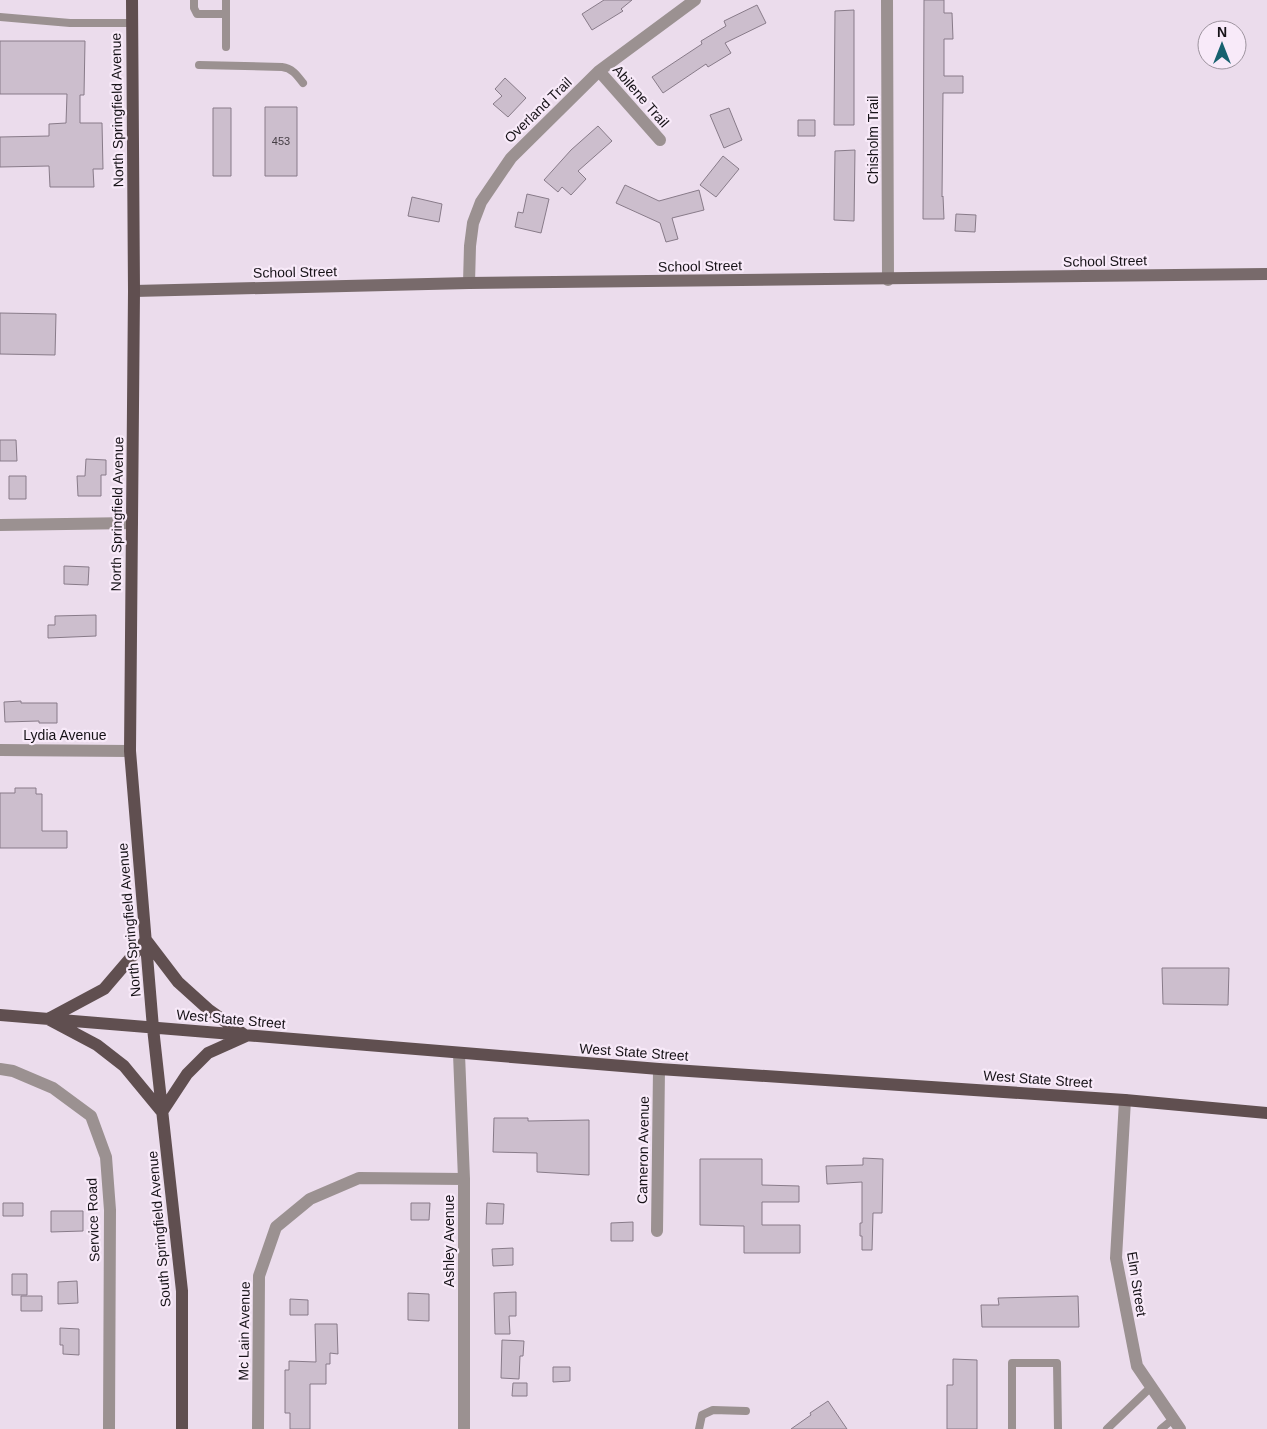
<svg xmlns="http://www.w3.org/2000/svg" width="1267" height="1429" viewBox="0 0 1267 1429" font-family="Arial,sans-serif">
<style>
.building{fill:#ccbecd;stroke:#887b89}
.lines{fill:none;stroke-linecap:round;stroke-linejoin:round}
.lane{stroke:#9b9191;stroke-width:8}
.street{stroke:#9b9191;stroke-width:12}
.secondary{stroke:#786a6b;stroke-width:12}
.primary{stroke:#604f50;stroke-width:12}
.labels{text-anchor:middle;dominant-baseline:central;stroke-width:4.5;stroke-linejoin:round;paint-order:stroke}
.number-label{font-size:11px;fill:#443d44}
.street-label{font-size:14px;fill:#161217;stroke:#f8eaf9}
</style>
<rect width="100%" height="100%" fill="#ebdcec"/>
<path class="building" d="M604 0H632L621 9 623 11 592 30 582 14Z
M924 0H944V13H952L953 39H944V76H963V93H943L942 197 943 196 944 219H923Z
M757 5 766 23 725 43 731 53 708 67 706 64 663 93 652 77 702 44 701 41 726 26 724 21Z
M854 10V125H834L835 11Z
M0 41H85L84 95H80V123H102L103 169H93L94 187H50L49 166 0 167V137L49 136V124L66 123 67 94H0Z
M505 78 526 98 508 117 493 104 502 96 495 89Z
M265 107H297V176H265Z
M213 108H231V176H213Z
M729 108 742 140 724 148 710 115Z
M798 120H815V136H798Z
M598 126 612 141 578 171 586 179 571 195 562 187 558 192 544 180 571 150Z
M855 150 854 221 834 220 835 151Z
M723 156 739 169 716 197 700 185Z
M625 185 659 201 699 190 704 210 672 218 678 239 666 242 660 223 616 203Z
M527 194 549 199 541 233 515 227 518 212 523 213Z
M412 197 442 204 439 222 408 216Z
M956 214 976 215 975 232 955 231Z
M0 313 56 314 55 355 0 354Z
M0 440H16L17 461H0Z
M86 459 106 460V475H101V496H78L77 476H85Z
M9 476H26V499H9Z
M64 566 89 567 88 585 64 584Z
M96 615V636L48 638V625H55V616Z
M21 701V703H57V723H39V721L5 722 4 702Z
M15 788H36V794H42V831H67V848H0V793H15Z
M1162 968H1229L1228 1005 1163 1004Z
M494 1118H528V1121L589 1120V1175L537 1172V1153L493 1152Z
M863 1158 883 1159 882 1213H873L872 1250H862V1236H860V1223H862V1182L827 1184 826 1166 863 1165Z
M700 1159H762V1185L799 1186V1202H762V1225H800V1253H744V1226L700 1225Z
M3 1203H23V1216H3Z
M411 1203H430L429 1220H411Z
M487 1203 504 1204 503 1224H486Z
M51 1211H83V1231L51 1232Z
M633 1222V1241H611V1223Z
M513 1248V1265L493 1266 492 1249Z
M12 1274H27V1295H12Z
M77 1281 78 1303 58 1304V1282Z
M516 1292V1316H509L510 1334H495L494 1293Z
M408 1293 429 1294V1321L408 1320Z
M21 1296H42V1311H21Z
M1078 1296 1079 1327H982L981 1305H999L998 1298Z
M290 1299 308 1300V1315H290Z
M315 1324H337L338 1354 330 1353V1364H326V1384H310V1429H290V1413H285V1370H289V1361L316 1362Z
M60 1328 79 1329V1355L63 1354V1345H60Z
M502 1340 524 1341 523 1356H520L519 1379 501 1378Z
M953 1359 977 1360V1429H947V1385H953Z
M553 1367H570V1381L553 1382Z
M513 1383H527V1396H512Z
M828 1401 847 1429H791L811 1415 810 1413Z"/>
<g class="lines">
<path class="lane" d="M194 0V8L197 14H226
M226 0V47
M0 17 70 23H132
M199 65 282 67C292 68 297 75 303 83
M699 1429 702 1415 713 1410 746 1411
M1012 1429V1363H1057L1058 1429
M1107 1429 1151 1387
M1161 1429 1173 1419"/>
<path class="street" d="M887 0 888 280
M599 71 660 140
M469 283 470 246 473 223 481 202 511 158 599 71 695 0
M0 525 132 523
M0 750 130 751
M459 1054 464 1179V1429
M0 1069 13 1071 53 1088 91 1116 106 1157 110 1210 109 1429
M1125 1100 1116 1258 1137 1366 1180 1429
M657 1231 659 1069
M258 1429 259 1276 276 1227 310 1199 359 1178 464 1179"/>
<path class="secondary" d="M134 291 469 283 1267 274"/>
<path class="primary" d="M132 0 134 291 130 751 153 1028 182 1291V1429
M146 940 178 982 209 1010 246 1036 208 1053 187 1074 162 1112 124 1066 97 1045 48 1019 104 989Z
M0 1015 659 1069 1125 1100 1267 1113"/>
</g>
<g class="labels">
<g class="number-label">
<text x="281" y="141">453</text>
</g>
<g class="street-label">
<text transform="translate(641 96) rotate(49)">Abilene Trail</text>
<text transform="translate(117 110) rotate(-91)">North Springfield Avenue</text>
<text transform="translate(538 110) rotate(-44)">Overland Trail</text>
<text transform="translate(873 140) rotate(-90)">Chisholm Trail</text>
<text transform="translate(1105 261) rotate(-1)">School Street</text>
<text transform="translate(700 266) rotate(-1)">School Street</text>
<text transform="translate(295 272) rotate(-1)">School Street</text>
<text transform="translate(117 514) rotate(-89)">North Springfield Avenue</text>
<text x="65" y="735">Lydia Avenue</text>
<text transform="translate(129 920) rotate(-95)">North Springfield Avenue</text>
<text transform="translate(231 1019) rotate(5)">West State Street</text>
<text transform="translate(634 1052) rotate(4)">West State Street</text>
<text transform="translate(1038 1079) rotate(4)">West State Street</text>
<text transform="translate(643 1150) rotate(-89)">Cameron Avenue</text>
<text transform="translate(93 1220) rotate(-92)">Service Road</text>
<text transform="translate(159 1229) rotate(-95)">South Springfield Avenue</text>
<text transform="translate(449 1241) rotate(-90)">Ashley Avenue</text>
<text transform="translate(1137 1284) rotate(81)">Elm Street</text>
<text transform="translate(244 1331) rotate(-89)">Mc Lain Avenue</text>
</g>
</g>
<g transform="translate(1222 45)"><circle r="24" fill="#f8eaf9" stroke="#9e949f"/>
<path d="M0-4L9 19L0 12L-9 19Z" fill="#17616f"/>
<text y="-8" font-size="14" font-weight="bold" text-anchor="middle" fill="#161217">N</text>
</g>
</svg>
